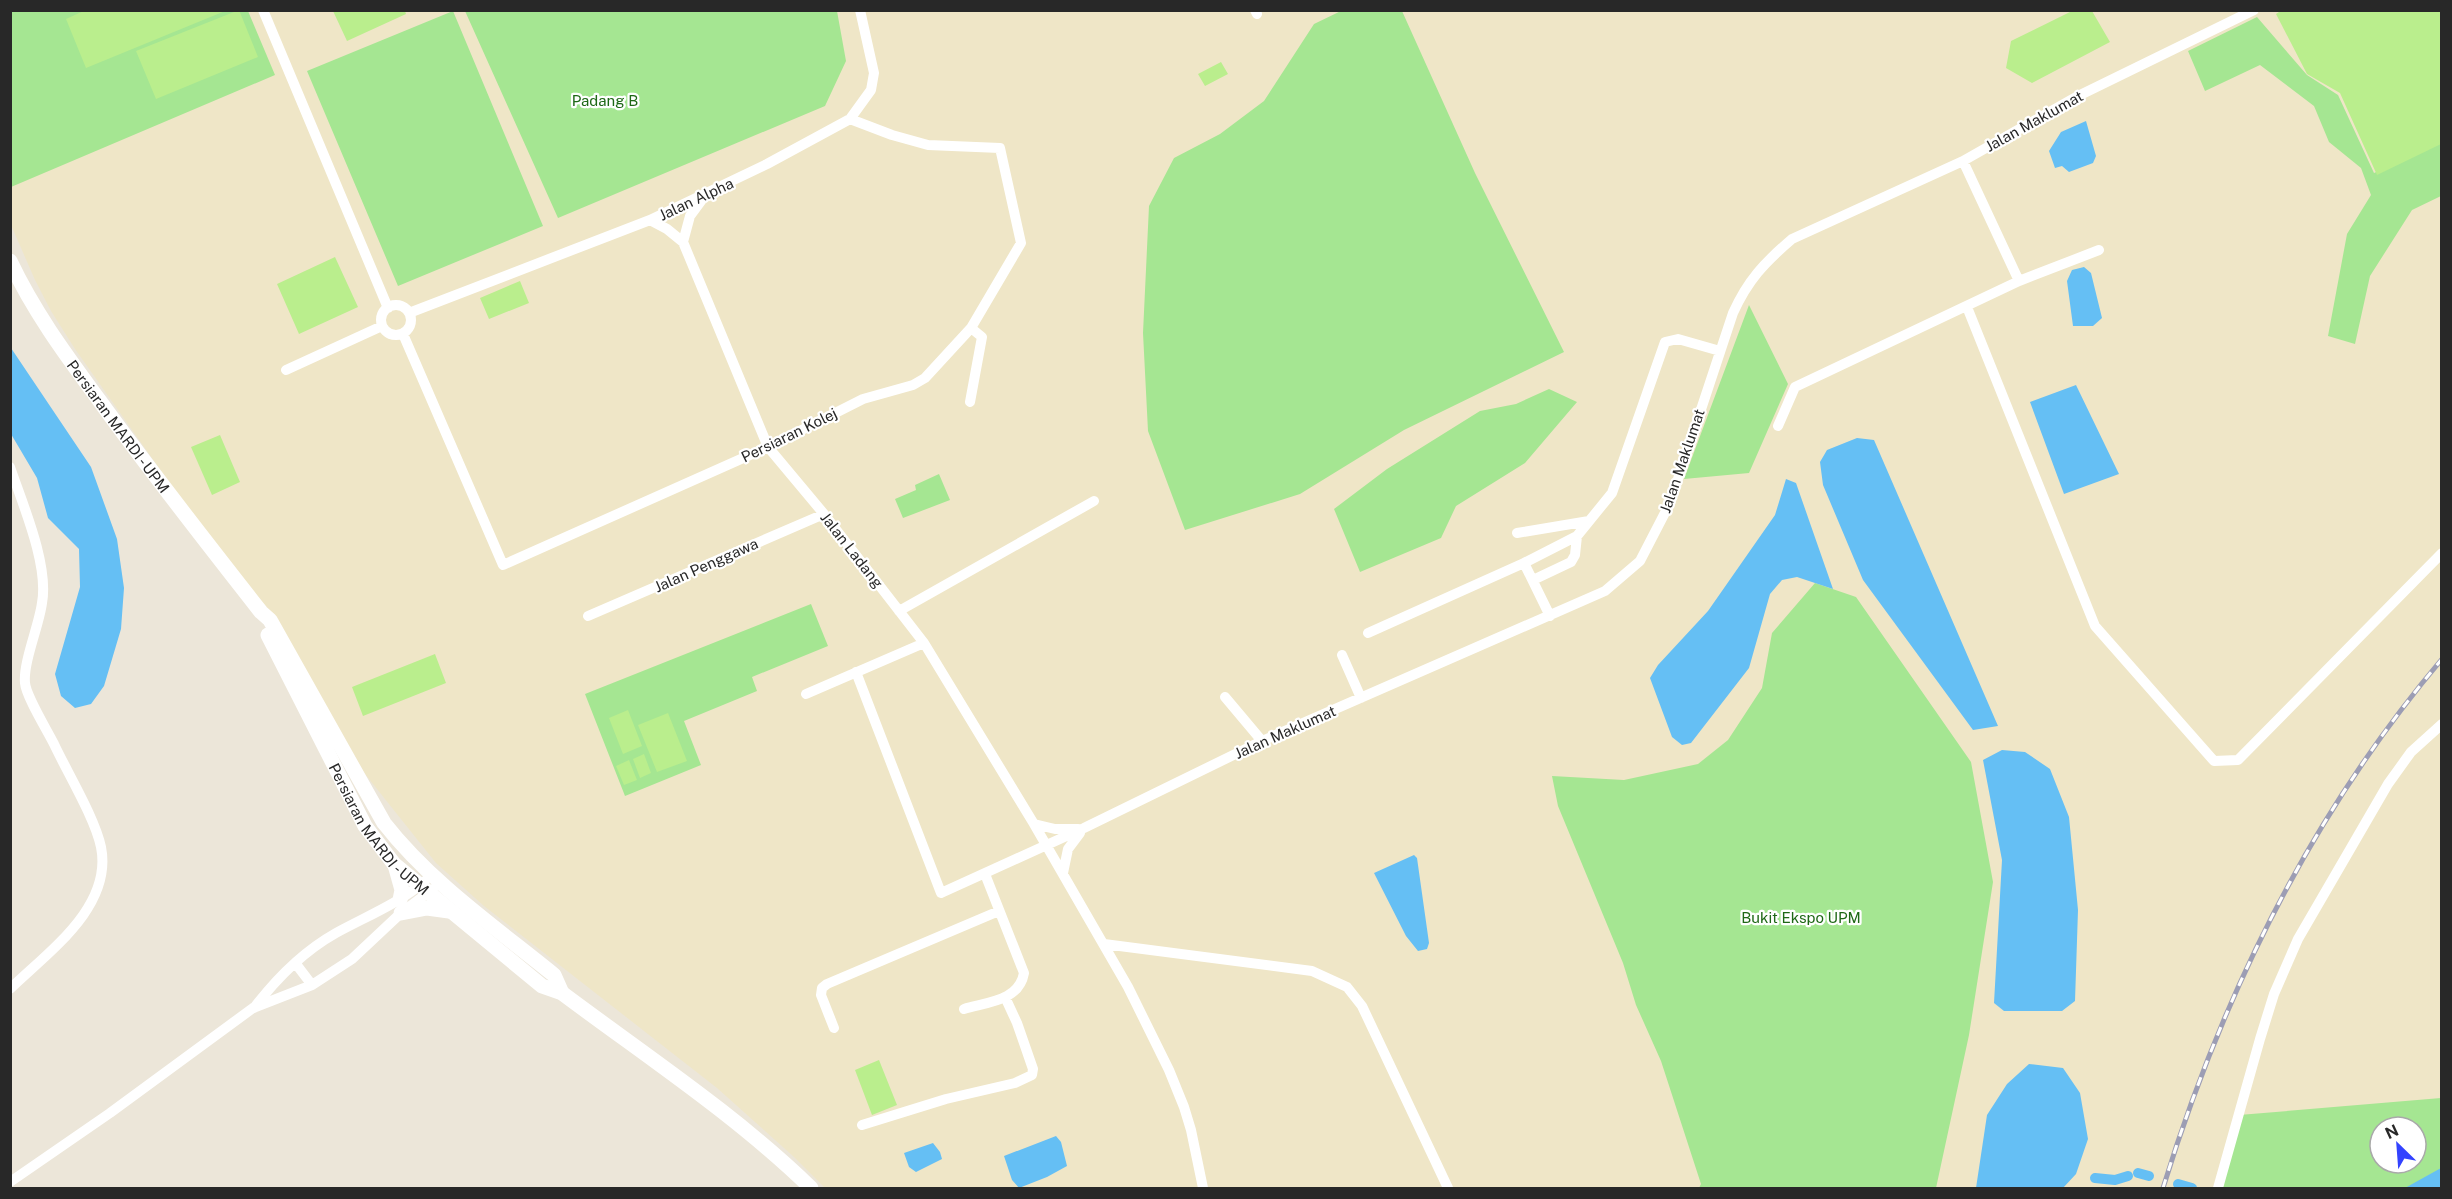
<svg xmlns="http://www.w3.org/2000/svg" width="2452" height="1199" viewBox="0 0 2452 1199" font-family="'Public Sans',sans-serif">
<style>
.education{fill:#efe6c7;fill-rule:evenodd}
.green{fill:#a5e692;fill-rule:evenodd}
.pitch{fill:#baee8d}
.water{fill:#65bff4}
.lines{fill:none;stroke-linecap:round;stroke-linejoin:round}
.canal{stroke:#65bff4;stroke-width:10}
.street{stroke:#fff;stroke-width:10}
.secondary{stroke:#fff;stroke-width:15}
.rail-casing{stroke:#9c9db4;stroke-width:5}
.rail{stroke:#fff;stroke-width:3;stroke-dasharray:9;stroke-linecap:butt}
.labels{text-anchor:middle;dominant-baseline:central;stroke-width:4.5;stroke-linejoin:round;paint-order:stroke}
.park-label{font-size:15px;fill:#1e6816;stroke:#fff}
.street-label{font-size:15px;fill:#282828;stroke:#fff}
</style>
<rect width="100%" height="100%" fill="#ece6d9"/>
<path class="education" d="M10 11H2441V1188H825L794 1157 717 1088 484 906 436 863 365 774 321 698 75 349 51 311 35 280 11 225ZM2380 1127H2416V1163H2380Z"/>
<path class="green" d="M1343 10 1402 11 1475 173 1564 352 1404 430 1300 494 1185 530 1148 431 1143 333 1149 206 1174 158 1220 134 1264 101 1314 24Z
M11 11H248L275 75 11 187Z
M453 11 543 226 398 286 307 71Z
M465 11H837L846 61 825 106 558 218Z
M2257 17 2307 75 2338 95 2374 173 2441 143V196L2412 210 2370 276 2355 344 2328 336 2347 234 2371 195 2361 168 2329 142 2314 106 2260 65 2205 91 2188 51Z
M1749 305 1788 384 1749 473 1684 479Z
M1549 389 1577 402 1525 463 1456 506 1441 538 1360 572 1334 509 1387 469 1480 411 1516 404Z
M939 474 950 500 903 518 895 499 916 490 915 485Z
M1815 583 1856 597 1971 762 1993 882 1969 1035 1936 1188H1699L1701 1184 1661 1061 1636 1005 1623 963 1558 806 1552 776 1624 780 1698 764 1728 740 1762 688 1772 633Z
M811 604 828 646 752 677 757 691 684 721 701 765 625 796 585 694Z
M2441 1098V1188H2222L2239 1115ZM2380 1127H2416V1163H2380Z"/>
<path class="pitch" d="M86 10H225V11L86 68 66 19Z
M239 10 258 57 156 99 136 51Z
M2282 10 2441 11V144L2377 175 2340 93 2307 74 2276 14Z
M333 11H405L406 14 347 41Z
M2072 11H2092L2110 42 2032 83 2006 68 2011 41Z
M1221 62 1228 74 1205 86 1198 74Z
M335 257 358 307 299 334 277 284Z
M520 281 529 303 489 319 480 298Z
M220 435 240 482 212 495 191 447Z
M435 654 446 683 363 716 352 687Z
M628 710 642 746 623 754 609 718Z
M668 713 687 761 657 772 638 725Z
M644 754 651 773 640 778 633 759Z
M629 760 637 780 624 785 616 766Z
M879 1060 897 1105 872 1115 855 1070Z"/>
<path class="water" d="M2086 121 2096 156 2093 163 2069 172 2062 166 2055 168 2049 151 2061 132Z
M2084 267 2091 273 2102 318 2093 326H2073L2067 281 2072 270Z
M11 348 91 467 117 539 124 588 121 629 104 686 91 704 75 708 61 696 55 674 80 587 79 549 48 518 37 478 11 434Z
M2076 385 2119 474 2064 494 2030 402Z
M1857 438 1874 440 1998 726 1973 730 1863 580 1823 485 1820 462 1827 450Z
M1786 479 1796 483 1833 589 1797 577 1782 580 1770 594 1749 668 1691 743 1682 745 1672 737 1650 678 1658 665 1708 611 1775 515Z
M2002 750 2025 752 2050 769 2069 817 2078 910 2075 1001 2062 1011H2004L1994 1003 2002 860 1983 760Z
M1414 855 1417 858 1429 943 1427 949 1418 951 1406 936 1374 873Z
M2029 1064 2063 1068 2080 1093 2088 1139 2076 1174 2063 1188H1976L1987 1115 2007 1084Z
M1056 1136 1061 1142 1067 1166 1047 1177 1019 1188 1012 1180 1004 1156Z
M933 1143 940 1152 942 1159 916 1172 909 1167 904 1153Z
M2441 1168V1188H2405Z"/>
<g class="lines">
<path class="canal" d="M2138 1173 2149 1176
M2095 1178 2115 1180 2128 1176
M2178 1184 2192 1188"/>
<path class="street" d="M263 10 388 308
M1255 10 1257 14
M1963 161 2019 281
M650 220 667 229 683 242 768 447 824 514 924 643 1034 824 1128 987 1169 1070 1184 1107 1191 1130 1203 1188
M683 242 690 216 704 197
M381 320a15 15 0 1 1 30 0a15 15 0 1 1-30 0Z
M1967 307 2095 626 2214 761 2238 760 2442 553
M409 313 650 220 767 164 850 119 871 90 874 73 860 10
M403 334 503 565 768 447 863 399 913 385 925 378 971 328 1021 243 1000 148 928 145 892 135 850 119
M286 370 382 326
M970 402 982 337 971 328
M1778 426 1795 387 2019 281 2099 250
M10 467C23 505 49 565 42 603 39 626 23 662 25 683 26 696 47 730 54 744 67 772 95 818 101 847 113 907 48 952 10 989
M1517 533 1589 521
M1533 580 1571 562 1575 555 1577 536
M899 611 1094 501
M588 616 824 514
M1550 616 1524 563 1577 536 1612 493 1665 342 1678 339 1720 351
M1368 633 1524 563
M1342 655 1361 698
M856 672 941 893 1084 828 1262 741 1605 591 1640 561 1670 503 1733 313C1748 280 1764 263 1792 239L1963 161 2076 97 2254 10
M806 694 924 643
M1225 697 1262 741
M1034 824 1055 829H1078
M1063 873 1068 849 1080 833
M1104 944 1312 971 1347 987 1362 1006 1448 1188
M296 964 312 985
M254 1008C276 979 304 951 336 933 367 916 398 904 425 881
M964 1009C988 1002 1019 1001 1024 973L985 874
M834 1028 821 995 822 988 827 984 999 911
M862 1125 946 1099 1015 1083 1032 1075 1033 1069 1017 1023 1005 997
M10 1182 110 1113 253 1008 312 985 352 959 401 913 433 889
M2218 1188 2260 1039 2274 994 2298 939 2388 784 2411 752 2442 724"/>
<g class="secondary">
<path id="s1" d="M10 261C34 312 66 355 99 400 151 472 206 542 261 612L270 620 384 823C431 883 495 927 554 975L562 993"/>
<path id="s2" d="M268 635 365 826 394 864 542 986 562 993C646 1056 736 1115 811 1188"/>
<path d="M395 865 402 890 400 900"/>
<path d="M401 913 427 908 449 911"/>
</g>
<defs>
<path id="rail" d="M2163 1188C2222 996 2311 814 2442 659"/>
</defs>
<use href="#rail" class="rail-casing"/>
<use href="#rail" class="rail"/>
</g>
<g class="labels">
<g class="park-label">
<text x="605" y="100">Padang B</text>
<text x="1801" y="917">Bukit Ekspo UPM</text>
</g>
<g class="street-label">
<text transform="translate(2034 121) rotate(-29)">Jalan Maklumat</text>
<text transform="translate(696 199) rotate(-25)">Jalan Alpha</text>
<text stroke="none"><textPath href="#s1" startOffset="198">Persiaran MARDI - UPM</textPath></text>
<text transform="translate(789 435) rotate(-26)">Persiaran Kolej</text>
<text transform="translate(1682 461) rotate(-71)">Jalan Maklumat</text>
<text transform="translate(852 550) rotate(52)">Jalan Ladang</text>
<text transform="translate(706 565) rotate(-24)">Jalan Penggawa</text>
<text transform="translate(1285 732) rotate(-24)">Jalan Maklumat</text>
<text stroke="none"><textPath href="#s2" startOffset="225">Persiaran MARDI - UPM</textPath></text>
</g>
</g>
<rect width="2452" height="1199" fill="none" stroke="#282828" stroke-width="24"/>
<g transform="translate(2398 1145) rotate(335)"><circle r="28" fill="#ffffff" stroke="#a9a9a9" stroke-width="1.5"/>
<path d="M0-4.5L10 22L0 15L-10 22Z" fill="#3343ff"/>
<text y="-9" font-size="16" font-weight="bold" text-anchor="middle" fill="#282828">N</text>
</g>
</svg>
